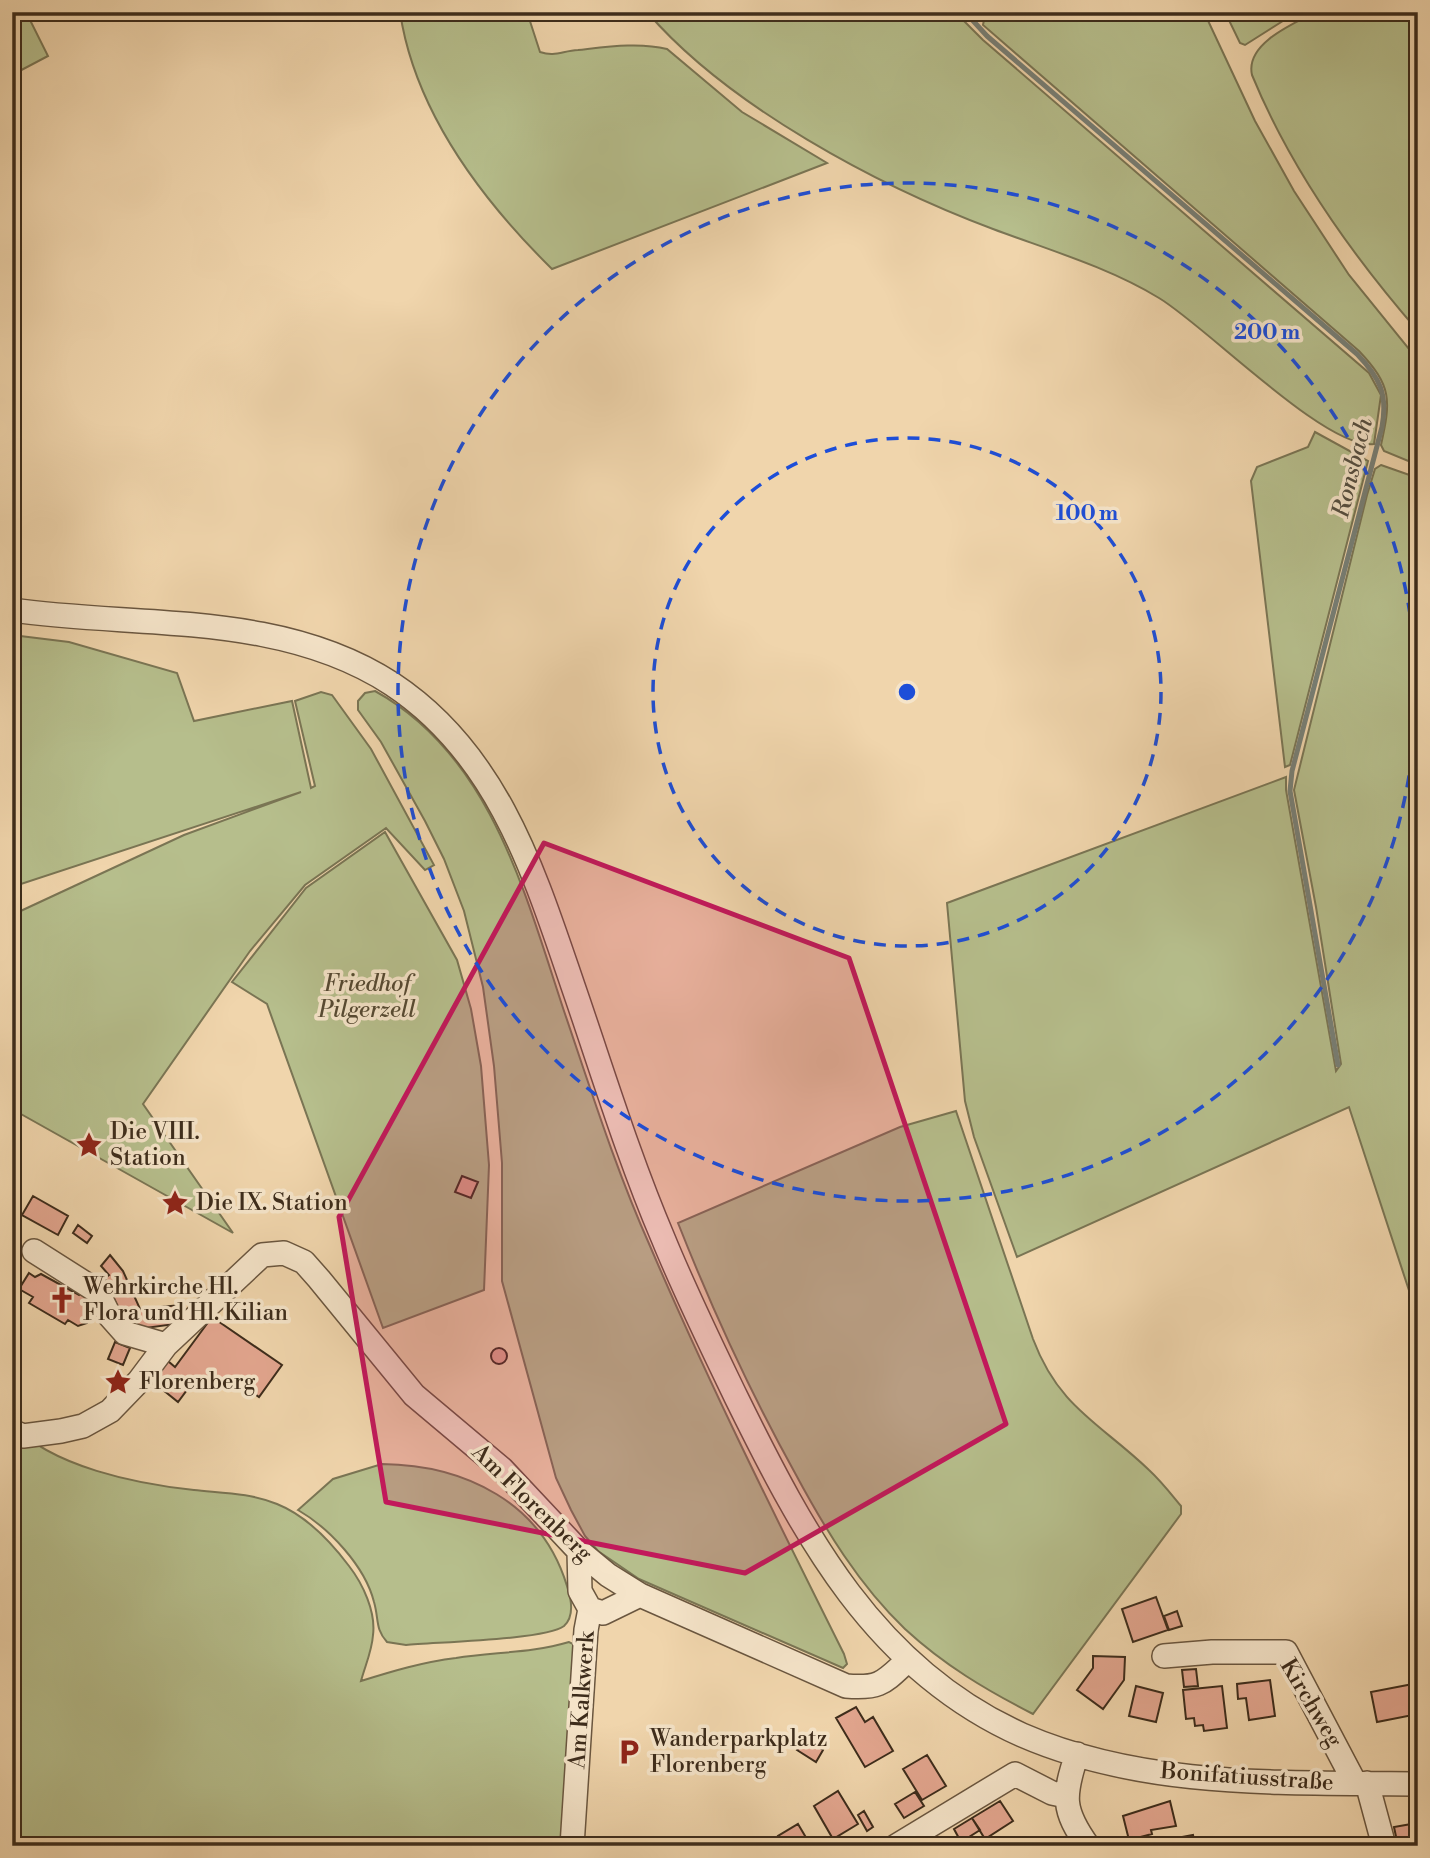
<svg xmlns="http://www.w3.org/2000/svg" width="1430" height="1858" viewBox="0 0 1430 1858" font-family="'Libre Bodoni',serif">
<style>
.green{fill:#b6be8c;stroke:#7a7554;stroke-width:2}
.lines{fill:none;stroke-linecap:round;stroke-linejoin:round}
.stream{stroke:#777f76;stroke-width:5}
.building{fill:#e3a68f;stroke:#3d2c1b;stroke-width:2}
.minor-casing{stroke:#6a563f;stroke-width:26}
.minor{stroke:#f5e4c9;stroke-width:23}
.marked{fill:#c2185b;fill-opacity:0.2;stroke:#c2185b;stroke-width:5;stroke-linejoin:round}
.ring{fill:none;stroke:#1d4ed8;stroke-width:3.5;stroke-dasharray:12 9}
.labels{text-anchor:middle;dominant-baseline:central;stroke-width:7;stroke-linejoin:round;paint-order:stroke}
.park-label{font-size:23px;font-style:italic;fill:#554932;stroke:#f5e4c9}
.poi-label{font-size:23px;fill:#3d2c1b;stroke:#f5e4c9;text-anchor:start}
.street-label{font-size:23px;fill:#3d2c1b;stroke:#f5e4c9}
.water-label{font-size:24px;font-style:italic;fill:#554e41;stroke:#f5e4c9}
.centre{fill:#1d4ed8;stroke:#f5e4c9;stroke-width:3.5}
.ring-label{font-size:21px;text-anchor:middle;font-weight:bold;fill:#1d4ed8;stroke:#f5e4c9;stroke-width:7;stroke-linejoin:round;paint-order:stroke}
</style>
<rect width="100%" height="100%" fill="#f0d5ac"/>
<filter id="stains"><feTurbulence type="fractalNoise" baseFrequency=".00286" numOctaves="4"/><feColorMatrix values="0 0 0 0 .2 0 0 0 0 .09 0 0 0 0 .02 0 0 0 .5 -.17"/></filter>
<radialGradient id="worn" r=".72"><stop offset=".6" stop-color="#630" stop-opacity="0"/><stop offset="1" stop-color="#630" stop-opacity=".3"/></radialGradient>
<path class="green" d="M12 12H26L48 56 12 75Z
M400 12H527L540 52C555 57 562 51 578 50 606 47 639 42 667 49L742 112 827 163 552 269C482 200 415 113 400 12Z
M647 12H955L983 40 1369 373 1381 395 1374 444C1326 450 1206 326 1159 298 1108 267 1049 250 993 229 878 186 728 106 647 12Z
M1015 12H1204L1255 121 1294 191 1349 275 1418 360V465L1384 451 1381 445C1391 400 1392 386 1359 351L983 25 984 20Z
M1225 12H1297L1245 45 1240 43Z
M1316 12H1418V331C1351 254 1291 170 1252 75 1245 44 1292 24 1316 12Z
M1315 432 1368 461 1290 765 1285 767 1251 481 1257 467 1308 447Z
M1381 465 1418 478V1318L1349 1107 1017 1257 974 1137 965 1101 947 903 1286 777V790L1336 1071 1341 1064 1316 907 1294 790 1367 495 1375 469Z
M12 635 69 642 177 673 194 721 292 701 311 788 315 786 295 701 321 692 332 695 371 749 434 865 425 870 386 828 305 885 250 951 143 1104 233 1233 12 1109V915L184 835 301 792 21 884 12 856Z
M375 691C491 755 525 894 564 1011 591 1090 616 1170 650 1246 709 1384 777 1520 844 1654L847 1664 843 1668 639 1579 598 1551 585 1536 571 1510 556 1478 502 1281V1163L494 1066 483 987 464 911 444 859 425 821 381 742 358 710V701L365 693Z
M385 832 457 960 471 1009 481 1066 489 1165 484 1290 383 1328 267 1004 232 982 306 888Z
M956 1111 1033 1339C1059 1408 1100 1423 1149 1470 1161 1481 1171 1494 1181 1506V1514L1033 1714C986 1690 944 1665 905 1629 859 1585 825 1529 795 1473 750 1392 712 1309 678 1223L900 1127Z
M12 1424C52 1467 137 1484 194 1490 222 1493 251 1493 277 1504 307 1516 331 1542 349 1566 363 1584 376 1612 373 1635 372 1651 365 1666 361 1681 393 1671 423 1662 456 1658 494 1652 532 1653 569 1642L575 1645 562 1844 12 1846Z
M382 1464C466 1465 542 1503 567 1586 571 1598 575 1616 564 1626 545 1640 436 1642 406 1645L387 1642C375 1629 379 1619 374 1602 365 1566 329 1528 298 1510L333 1479Z"/>
<g class="lines">
<path class="stream" d="M965 12 987 36 1357 354C1380 378 1388 394 1382 427L1292 771 1290 791 1338 1065"/>
</g>
<path class="building" d="M462 1176 478 1182 471 1198 455 1192Z
M33 1196 68 1216 58 1235 22 1215Z
M78 1225 92 1236 87 1243 73 1233Z
M110 1255 123 1271 140 1309 180 1305 183 1323 138 1329 134 1314 122 1317 105 1278 109 1275 101 1266Z
M29 1273 35 1277 41 1274 79 1295 83 1289 95 1297 87 1323 78 1326 68 1320 65 1324 29 1303 33 1297 19 1289Z
M212 1317 282 1365 259 1397 240 1384 190 1386 178 1402 147 1377 162 1356 175 1367Z
M115 1342 130 1348 123 1365 108 1359Z
M491 1356a8 8 0 1 1 16 0a8 8 0 1 1-16 0Z
M1156 1597 1168 1630 1133 1642 1122 1609Z
M1177 1611 1182 1626 1169 1630 1164 1616Z
M1093 1656 1125 1657 1124 1680 1103 1709 1077 1690 1093 1668Z
M1196 1669 1198 1686 1184 1687 1182 1670Z
M1270 1680 1275 1716 1249 1720 1246 1698 1238 1699 1237 1684Z
M1418 1683V1714L1377 1722 1371 1692Z
M1136 1686 1163 1693 1156 1722 1129 1716Z
M1222 1686 1227 1728 1204 1731 1203 1725 1195 1726 1194 1718 1186 1719 1183 1690Z
M856 1707 865 1722 873 1717 893 1751 865 1767 836 1718Z
M805 1738 823 1750 816 1762 797 1750Z
M927 1755 946 1786 922 1800 903 1769Z
M838 1791 858 1824 833 1839 814 1806Z
M915 1792 924 1806 904 1818 895 1804Z
M1000 1801 1013 1821 985 1839 972 1818Z
M1170 1801 1176 1826 1151 1830 1152 1834 1129 1840 1123 1816Z
M864 1811 873 1827 867 1831 858 1815Z
M972 1818 980 1830 961 1842 954 1829Z
M1417 1823 1418 1846H1398L1394 1827Z
M798 1824 811 1846H783L778 1836Z
M1193 1835 1195 1846H1167L1166 1840Z"/>
<g class="lines">
<defs>
<path id="minor" d="M12 610C139 628 280 611 392 684 498 754 534 872 573 986 602 1070 628 1156 663 1238 685 1292 711 1345 736 1397 804 1535 874 1669 1022 1735 1146 1789 1286 1782 1418 1784
M34 1251 97 1291 109 1315 125 1333 166 1345
M12 1431 23 1436 61 1431 83 1426 110 1411 139 1381 166 1345 262 1255 284 1253 304 1262 319 1279 414 1395 502 1469 579 1551 608 1575 640 1595 846 1686C881 1689 884 1682 908 1660
M579 1551 580 1591 590 1609
M1164 1656 1212 1652H1286L1355 1783
M1077 1754C1063 1796 1062 1810 1088 1846
M1367 1783 1384 1846
M572 1846 586 1630 590 1609 603 1613 640 1595
M896 1846 1015 1774 1052 1793 1066 1796"/>
</defs>
<use href="#minor" class="minor-casing"/>
<use href="#minor" class="minor"/>
</g>
<path class="marked" d="M544 843 849 958 1006 1424 745 1573 386 1502 339 1217Z"/>
<g class="ring">
<circle cx="907" cy="692" r="254"/>
<circle cx="907" cy="692" r="509"/>
</g>
<defs>
<symbol id="sight-bare" viewBox="-9 -9 18 18"><path d="M0-6L1.8-2.2L6-1.7L2.9 1.2L3.7 5.4L0 3.3L-3.7 5.4L-2.9 1.2L-6-1.7L-1.8-2.2Z" fill="#8f2418" stroke="#f5e4c9" stroke-width="2.5" paint-order="stroke"/></symbol>
<symbol id="church-bare" viewBox="-9 -9 18 18"><path d="M-1.2-6h2.4v3.5h3.3v2.4h-3.3V6h-2.4V-.1h-3.3v-2.4h3.3Z" fill="#8f2418" stroke="#f5e4c9" stroke-width="2.5" paint-order="stroke"/></symbol>
<symbol id="parking-bare" viewBox="-9 -9 18 18"><path d="M-3.5-5.5H1a3.5 3.5 0 0 1 0 7H-1V5.5H-3.5ZM-1-3.4V-.6H.8a1.4 1.4 0 0 0 0-2.8Z" fill="#8f2418" stroke="#f5e4c9" stroke-width="2.5" paint-order="stroke"/></symbol>
</defs>
<g fill-rule="evenodd">
<use href="#sight-bare" x="70" y="1126" width="38" height="38"/>
<use href="#sight-bare" x="156" y="1184" width="38" height="38"/>
<use href="#church-bare" x="43" y="1281" width="38" height="38"/>
<use href="#sight-bare" x="99" y="1363" width="38" height="38"/>
<use href="#parking-bare" x="610" y="1733" width="38" height="38"/>
</g>
<g class="labels">
<g class="park-label">
<text x="367" y="984">Friedhof<tspan x="367" dy="26">Pilgerzell</tspan></text>
</g>
<g class="poi-label">
<text x="110" y="1132">Die VIII.<tspan x="110" dy="26">Station</tspan></text>
<text x="196" y="1203">Die IX. Station</text>
<text x="83" y="1287">Wehrkirche Hl.<tspan x="83" dy="26">Flora und Hl. Kilian</tspan></text>
<text x="139" y="1382">Florenberg</text>
<text x="650" y="1739">Wanderparkplatz<tspan x="650" dy="26">Florenberg</tspan></text>
</g>
<g class="street-label">
<text transform="translate(532 1503) rotate(44)">Am Florenberg</text>
<text transform="translate(582 1700) rotate(-86)">Am Kalkwerk</text>
<text transform="translate(1311 1703) rotate(59)">Kirchweg</text>
<text transform="translate(1247 1777) rotate(4)">Bonifatiusstraße</text>
</g>
<g class="water-label">
<text transform="translate(1353 468) rotate(-76)">Ronsbach</text>
</g>
</g>
<circle cx="907" cy="692" r="10" class="centre"/>
<g class="ring-label">
<text x="1267" y="339">200 m</text>
<text x="1087" y="520">100 m</text>
</g>
<rect width="1430" height="1858" fill="none" stroke="#f0d5ac" stroke-width="42"/>
<rect x="14" y="14" width="1402" height="1830" fill="none" stroke="#3d2c1b" stroke-width="3.5"/>
<rect x="21" y="21" width="1388" height="1816" fill="none" stroke="#3d2c1b" stroke-width="2"/>
<rect width="100%" height="100%" filter="url(#stains)"/>
<rect width="100%" height="100%" fill="url(#worn)"/>
</svg>
